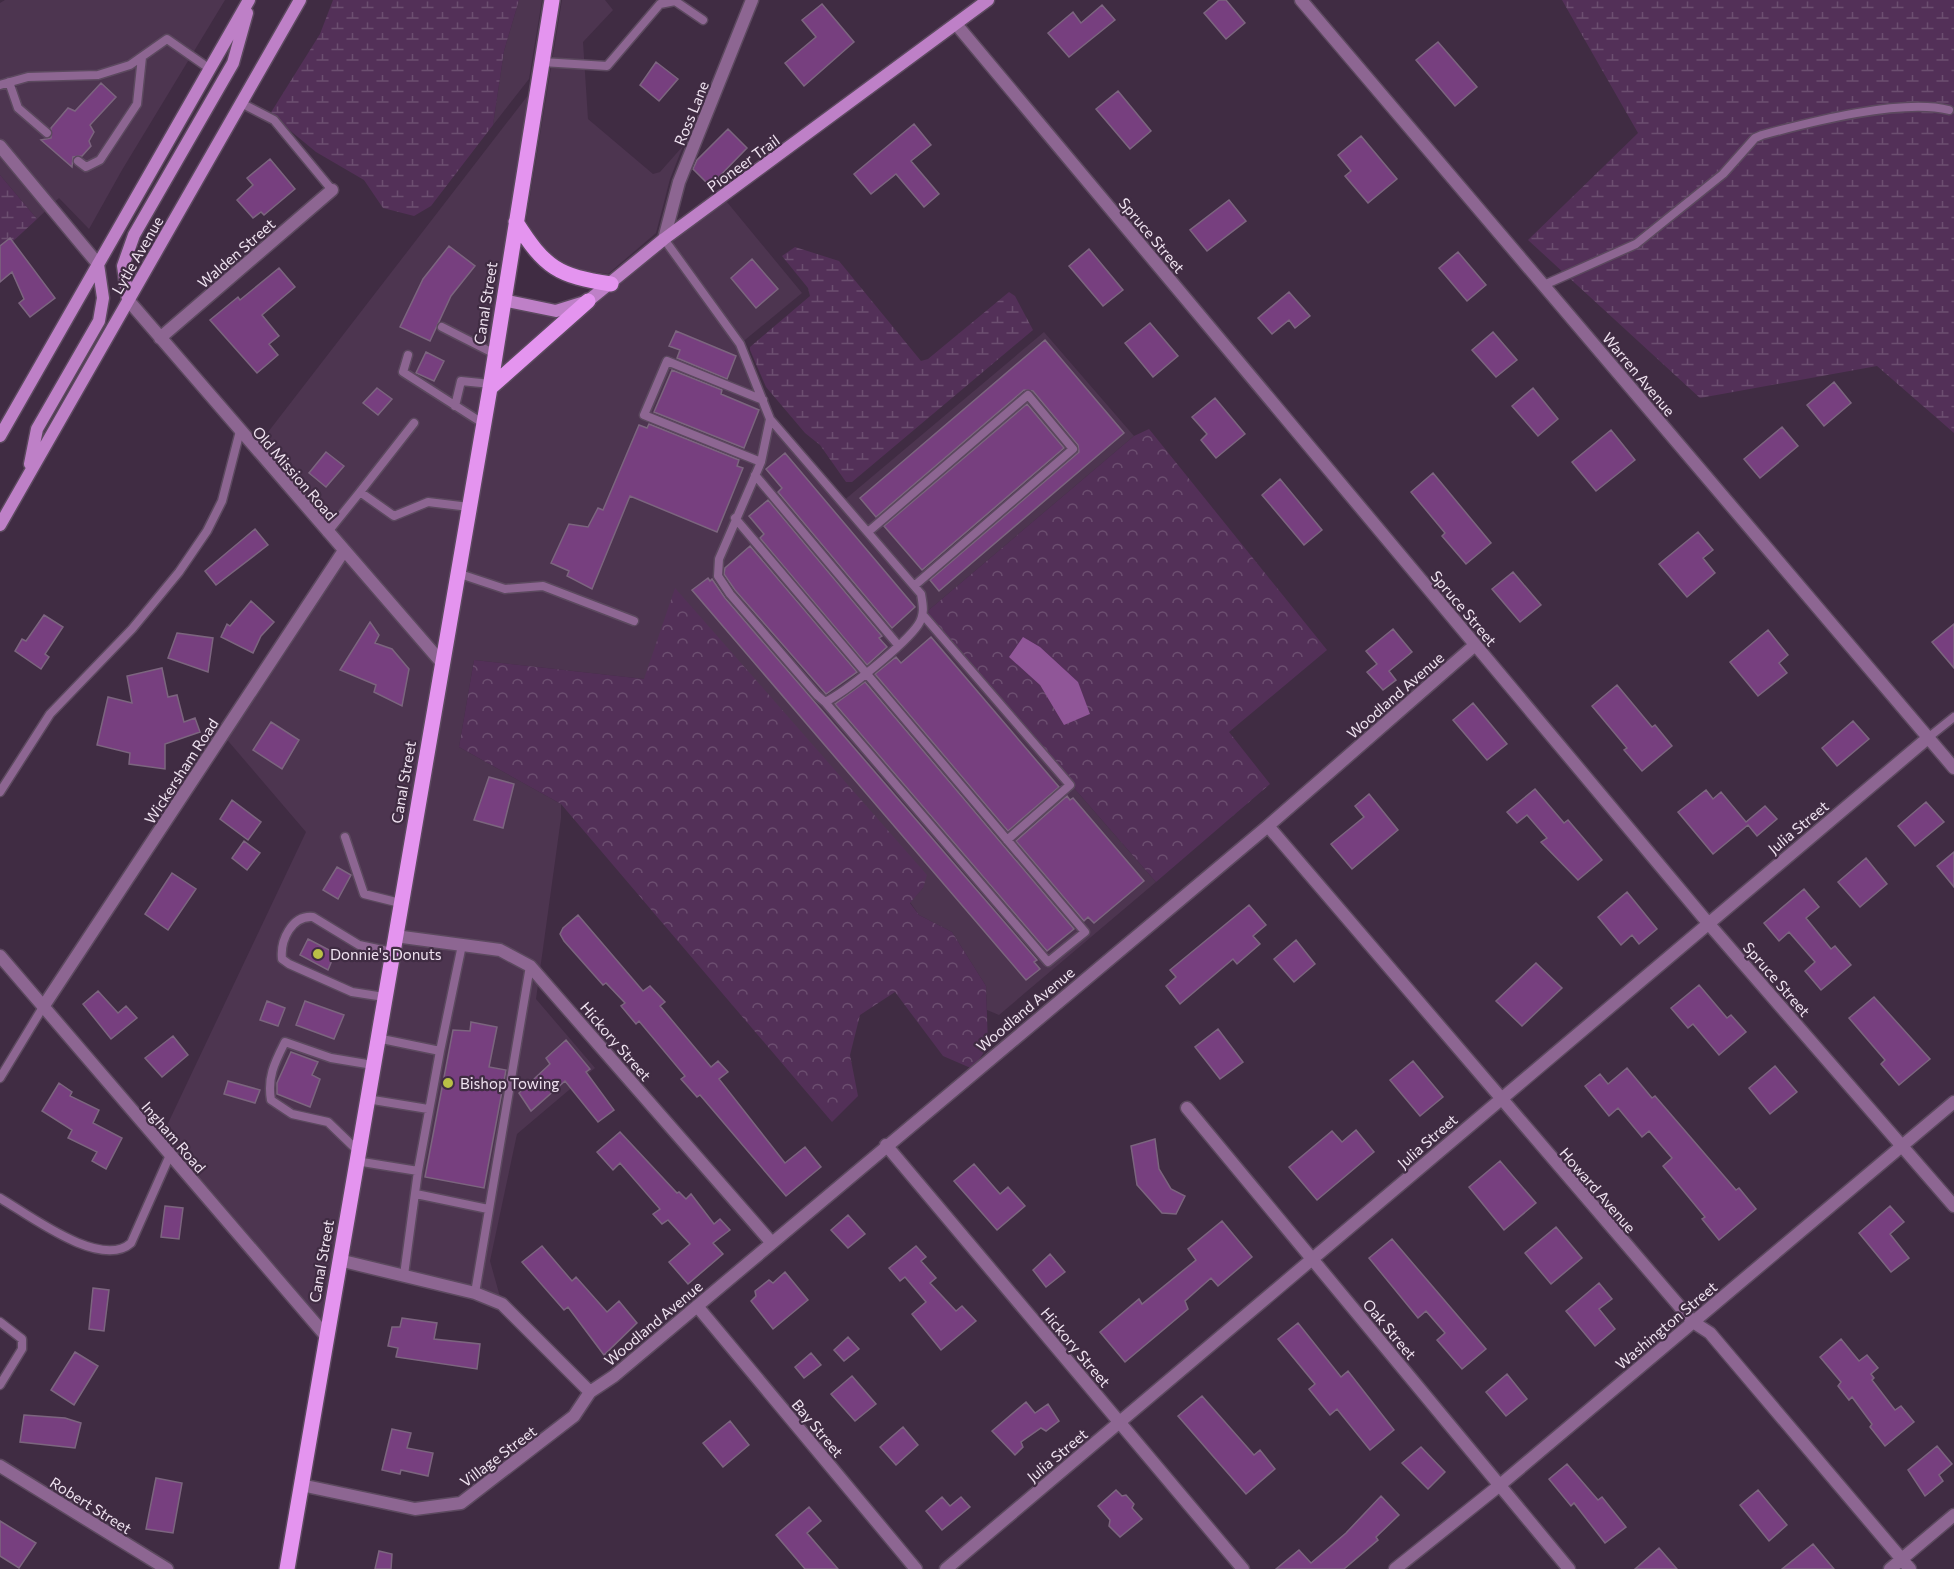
<svg xmlns="http://www.w3.org/2000/svg" width="1954" height="1569" viewBox="0 0 1954 1569" font-family="Commissioner,sans-serif">
<style>
.built{fill:#4d3550}
.forest{fill:url(#forest-crowns);fill-rule:evenodd}
.wetland{fill:url(#wetland-marsh)}
.water{fill:#905698}
.building{fill:#773f7f;stroke:#7c657f;stroke-width:1.5}
.lines{fill:none;stroke-linecap:round;stroke-linejoin:round}
.lane-casing{stroke:#5c495f;stroke-width:11}
.street-casing{stroke:#5c495f;stroke-width:15}
.secondary-casing{stroke:#5c495f;stroke-width:15}
.primary-casing{stroke:#5c495f;stroke-width:18}
.lane{stroke:#8d6692;stroke-width:8}
.street{stroke:#8d6692;stroke-width:12}
.secondary{stroke:#be80c7;stroke-width:12}
.primary{stroke:#e494ef;stroke-width:15}
.poi-dot{fill:#b9c046;stroke:#402c43;stroke-width:2}
.labels{text-anchor:middle;dominant-baseline:central;stroke-width:4.5;stroke-linejoin:round;paint-order:stroke}
.street-label{font-size:15px;fill:#efe2f0;stroke:#402c43}
.poi-label{font-size:15px;fill:#efe2f0;stroke:#402c43;text-anchor:start}
</style>
<defs>
<pattern id="forest-crowns" width="20" height="18" patternUnits="userSpaceOnUse" patternTransform="scale(1.5)"><rect width="20" height="18" fill="#533058"/><path d="M2 6a3 3 0 1 1 6 0M12 15a3 3 0 1 1 6 0" fill="none" stroke="#6c4e70"/></pattern>
<pattern id="wetland-marsh" width="20" height="14" patternUnits="userSpaceOnUse" patternTransform="scale(1.5)"><rect width="20" height="14" fill="#533058"/><path d="M1 5h8M5 5V1M11 12h8M15 12V8" fill="none" stroke="#6c4e70"/></pattern>
</defs>
<rect width="100%" height="100%" fill="#402c43"/>
<path class="built" d="M5 0H225L122 170 89 229 59 198 37 219 0 175V3Z
M519 0H542L529 79 493 125 504 51Z
M562 0H605L613 10 583 42 588 119 653 174 660 172 683 146 670 179 656 233 608 274 577 269 556 260 538 240 526 221Z
M539 81 503 300 539 309 588 301 722 196 802 293 740 344 770 419 842 502 1044 332 1134 436 923 615 1156 882 999 1015 987 1010 986 986 952 932 919 915 910 902 923 888 644 679 474 660 459 747 561 804V818L536 999 595 1068 517 1134 490 1261 502 1304 340 1261 326 1336 162 1136 306 832 223 735 343 552 255 449Z"/>
<path class="forest" d="M1149 429 1327 650 1229 732 1270 784 1156 882 923 615 1134 436ZM1040 685 1090 714 1064 724Z
M675 588 927 875 923 888 910 903 919 915 952 932 986 986 988 1046 973 1069 943 1056 895 992 860 1015 850 1055 858 1096 832 1122 561 804 459 747 474 660 644 679Z"/>
<path class="wetland" d="M333 0H519L504 51 493 125 431 206 414 216 383 208 364 180 316 152 270 114 320 34Z
M1562 0H1954V433L1877 366 1700 398 1528 240 1638 133Z
M0 175 37 219 10 244 0 245Z
M795 247 839 261 921 361 928 359 1009 292 1015 296 1033 330 852 482H846L820 445 805 433 766 387 750 350V347L810 296 808 288 782 256Z"/>
<path class="water" d="M1023 637 1040 647 1078 682 1090 714 1064 725 1040 685 1009 657Z"/>
<path class="building" d="M1219 0H1226L1245 23 1226 39 1204 13Z
M822 4 854 42 804 86 785 63 816 37 802 20Z
M1102 5 1115 20 1069 57 1048 33 1073 12 1081 23Z
M1438 42 1477 87 1455 106 1416 60Z
M656 62 678 79 659 101 640 85Z
M101 83 116 97 90 125 94 132 89 141 91 146 82 156 73 157 72 167 41 140 51 138V128L68 108 75 111Z
M1118 91 1151 131 1130 149 1096 109Z
M914 124 931 145 911 161 939 194 924 207 896 174 871 194 854 174Z
M728 129 747 148 710 186 693 169 697 160Z
M1361 136 1397 179 1368 203 1345 176 1351 171 1338 155Z
M270 159 295 189 264 215 261 212 253 218 237 200 253 185 247 178Z
M1229 200 1246 221 1207 251 1190 230Z
M10 238 55 298 30 317 19 303 24 299 12 272 0 282V246Z
M449 246 475 266 451 296 430 341 400 327 423 279Z
M1089 249 1123 290 1103 306 1069 266Z
M1458 252 1486 285 1467 301 1439 268Z
M752 259 778 289 756 308 731 278Z
M279 268 295 287 262 315 279 336 269 344 278 355 257 373 210 320 238 297 240 300Z
M1289 292 1310 316 1295 328 1289 320 1272 334 1258 318Z
M1150 323 1178 356 1153 377 1125 343Z
M676 331 736 356 727 379 677 358 680 350 669 346Z
M1493 332 1517 360 1496 377 1472 350Z
M1045 340 1124 433 939 591 930 580 1079 452 1078 445 1033 391 1024 390 876 517 860 498Z
M426 352 444 361 434 381 416 373Z
M672 370 722 390 721 394 759 410 744 448 654 412Z
M1834 382 1851 403 1824 426 1807 405Z
M377 388 392 399 378 415 363 403Z
M1533 388 1558 419 1538 436 1512 406Z
M1215 398 1245 434 1216 458 1201 440 1207 434 1192 417Z
M1027 404 1064 448 922 570 884 526Z
M649 424 739 460 737 466 743 468 717 532 630 496 592 589 567 576 569 571 551 563 569 524 588 527 598 508 603 510 639 425 647 428Z
M1782 427 1798 446 1760 478 1744 459Z
M1611 430 1635 460 1596 491 1572 462Z
M326 452 344 466 326 487 309 473Z
M785 453 915 607 892 628 778 492 782 488 766 469Z
M1433 473 1491 543 1466 564 1442 536 1445 533 1411 492Z
M1280 479 1322 530 1304 545 1262 495Z
M768 500 882 636 879 638 887 647 867 665 760 538 764 534 749 516Z
M255 529 268 545 216 585 205 571Z
M1698 532 1713 550 1703 558 1715 573 1687 597 1659 564Z
M750 546 857 672 826 694 735 590 724 574 725 568Z
M1513 572 1541 605 1520 622 1492 589Z
M708 578 710 581 712 579 725 598 1037 960 1034 962 1040 969 1026 980 692 590Z
M251 601 274 622 261 636 253 653 221 637 227 624 230 626Z
M44 615 63 627 45 654 49 657 41 669 15 651 22 639 26 641Z
M370 622 379 635 375 643 392 649 409 669 402 706 374 692 376 685 340 670Z
M1954 624V668L1932 642Z
M1393 629 1412 652 1389 671 1396 680 1383 690 1367 672 1377 664 1366 651Z
M1768 630 1788 655 1779 663 1787 673 1758 696 1730 662Z
M177 633 213 638 208 672 168 658Z
M931 637 1059 787 1008 831 875 674 896 657 901 663Z
M162 668 168 697 177 695 184 722 195 718 200 732 165 744V769L129 764 130 753 97 745 108 697 132 703 127 676Z
M865 682 1074 929 1047 951 835 704Z
M1617 685 1652 727 1655 725 1672 746 1642 771 1624 750 1627 748 1592 706Z
M1473 703 1507 744 1487 760 1453 720Z
M1853 721 1869 739 1837 766 1822 748Z
M271 722 299 740 282 769 253 750Z
M489 777 514 784 503 828 474 820Z
M1535 789 1564 823 1568 820 1602 860 1578 880 1541 842 1547 838 1527 815 1517 823 1507 812Z
M1706 790 1713 799 1721 792 1746 822 1765 806 1777 819 1757 836 1748 825 1713 854 1678 812Z
M1369 794 1398 830 1352 869 1331 844 1364 817 1355 806Z
M1067 796 1070 800 1073 798 1144 881 1094 923 1088 917 1084 921 1016 841Z
M232 800 261 822 248 840 220 819Z
M1926 802 1944 822 1915 846 1898 826Z
M244 841 260 853 247 870 232 858Z
M1954 852V887L1937 866Z
M1866 858 1887 884 1860 907 1838 882Z
M337 867 351 875 338 899 323 890Z
M172 873 196 889 168 930 145 914Z
M1804 889 1819 907 1806 918 1831 949 1835 946 1851 965 1821 990 1805 971 1815 962 1789 932 1779 941 1764 923Z
M1627 892 1657 929 1639 944 1632 935 1621 945 1598 917Z
M1249 905 1266 925 1253 936 1260 944 1237 964 1233 959 1180 1004 1166 986 1176 977 1170 970Z
M578 915 643 991 650 986 665 1002 660 1006 711 1067 718 1061 728 1072 719 1079 785 1163 805 1147 821 1167 786 1196 700 1095 697 1097 681 1079 685 1076 639 1021 636 1024 621 1006 625 1003 606 983 603 985 564 941 560 934 563 928Z
M308 939 335 953 328 970 300 955Z
M1296 940 1315 964 1294 982 1274 959Z
M1536 963 1562 988 1522 1026 1496 1001Z
M1699 985 1727 1018 1731 1015 1746 1032 1719 1055 1693 1024 1688 1028 1671 1008Z
M98 991 118 1013 126 1006 137 1018 111 1039 83 1004Z
M1874 997 1930 1059 1899 1085 1881 1064 1885 1060 1849 1018Z
M267 1001 285 1008 278 1026 260 1020Z
M305 1001 344 1015 334 1039 296 1025Z
M471 1022 497 1027 489 1067 506 1070 484 1188 425 1177 453 1030 470 1031Z
M1218 1029 1243 1062 1220 1079 1195 1047Z
M173 1036 188 1055 162 1077 145 1058Z
M566 1040 590 1069 586 1072 614 1110 598 1122 565 1081 531 1111 519 1093 550 1064 546 1058Z
M291 1052 318 1062 312 1075 320 1079 310 1107 277 1094V1083Z
M1413 1061 1443 1097 1420 1116 1390 1080Z
M1775 1066 1797 1092 1770 1114 1749 1088Z
M1627 1068 1652 1098 1655 1096 1736 1190 1739 1188 1756 1209 1719 1240 1702 1219 1705 1217 1663 1166 1672 1158 1649 1131 1642 1137 1618 1108 1609 1116 1585 1086 1600 1074 1608 1084Z
M228 1081 260 1090 255 1103 224 1094Z
M59 1083 72 1092 70 1096 99 1110 93 1123 122 1138 106 1169 92 1161 97 1152 68 1138 72 1130 42 1111Z
M1356 1130 1374 1152 1317 1200 1289 1167 1332 1131 1342 1142Z
M620 1132 677 1193 679 1192 686 1199 691 1194 714 1224 720 1219 730 1230 713 1243 723 1254 688 1284 669 1262 690 1244 668 1220 662 1224 653 1214 660 1209 620 1163 613 1170 597 1152Z
M1155 1139 1159 1169 1171 1189 1185 1196 1176 1214 1162 1213 1137 1185 1131 1146Z
M1500 1161 1536 1203 1504 1230 1469 1187Z
M974 1164 1000 1194 1008 1187 1025 1206 997 1230 954 1181Z
M165 1206 183 1208 179 1239 161 1237Z
M1890 1206 1904 1222 1890 1234 1909 1258 1891 1272 1859 1233Z
M848 1215 865 1234 848 1248 831 1230Z
M1222 1221 1252 1257 1218 1286 1211 1278 1185 1301 1188 1309 1125 1362 1100 1332 1139 1299 1142 1304 1196 1260 1188 1249Z
M1556 1227 1582 1258 1551 1284 1525 1253Z
M1392 1239 1486 1349 1462 1369 1437 1340 1445 1333 1426 1311 1418 1318 1369 1258Z
M542 1246 572 1281 576 1277 607 1312 619 1301 637 1323 604 1355 568 1307 564 1310 522 1262Z
M916 1246 926 1257 921 1261 936 1278 930 1283 956 1311 962 1306 976 1321 941 1350 912 1314 926 1302 905 1277 900 1281 889 1268Z
M1050 1254 1065 1272 1046 1287 1033 1270Z
M785 1272 808 1300 773 1329 751 1301 756 1296 755 1291 769 1280 773 1283Z
M1599 1283 1612 1299 1599 1309 1615 1329 1595 1346 1566 1311Z
M93 1288 109 1290 104 1331 89 1329Z
M402 1318 437 1323 434 1339 480 1344 477 1369 396 1357 398 1348 388 1346 392 1327H400Z
M1298 1323 1341 1377 1348 1371 1394 1430 1370 1450 1337 1409 1330 1415 1309 1389 1315 1384 1278 1339Z
M848 1337 859 1349 844 1361 834 1350Z
M1841 1339 1859 1361 1867 1355 1878 1368 1871 1374 1874 1378 1872 1380 1895 1410 1901 1406 1914 1422 1885 1446 1870 1427 1872 1424 1852 1397 1849 1400 1838 1386 1841 1382 1820 1357Z
M75 1352 98 1366 74 1405 51 1390Z
M811 1353 821 1365 804 1378 795 1367Z
M1507 1374 1527 1399 1506 1416 1486 1392Z
M852 1376 876 1404 855 1421 831 1394Z
M1202 1396 1254 1455 1260 1450 1275 1469 1246 1494 1178 1416Z
M1026 1402 1035 1413 1048 1404 1059 1421 1046 1431 1041 1428 1021 1442 1023 1447 1015 1455 992 1431Z
M24 1415 65 1418 81 1423 75 1448 20 1442Z
M730 1421 749 1445 723 1467 703 1443Z
M903 1427 918 1445 896 1465 880 1447Z
M392 1429 411 1433 407 1448 433 1453 428 1476 401 1470 400 1474 382 1470Z
M1937 1446 1952 1464 1939 1475 1943 1481 1925 1496 1908 1470Z
M1421 1447 1445 1472 1428 1489 1402 1463Z
M1567 1464 1598 1500 1602 1497 1626 1527 1605 1543 1574 1503 1571 1506 1549 1479Z
M156 1478 182 1483 173 1533 146 1529Z
M1116 1490 1122 1496 1126 1495 1134 1504 1132 1508 1142 1519 1120 1537 1109 1526 1110 1520 1098 1506Z
M1758 1490 1787 1525 1769 1541 1740 1505Z
M1381 1496 1399 1515 1376 1537 1378 1540 1344 1569H1276L1299 1550 1311 1563 1346 1533Z
M942 1497 950 1506 961 1497 970 1507 942 1530 926 1511Z
M809 1507 821 1521 807 1533 838 1569H805L776 1535Z
M0 1521 36 1543 19 1568 0 1556Z
M1813 1544 1834 1569H1782Z
M1659 1548 1677 1569H1635Z
M379 1551 392 1554 391 1569H375Z"/>
<g class="lines">
<defs>
<path id="lane" d="M542 62 607 66 660 4 675 1 703 20
M9 82 18 108 47 133
M0 85 28 77 98 75 130 65 167 39 210 69
M241 103 274 120 332 190
M78 161 86 167 100 160 137 104 142 57
M664 239 740 344 770 419 761 462 719 559 718 576 730 594 817 695 825 702C846 692 905 644 918 625 925 615 923 605 921 594L770 419
M1544 285 1636 244 1723 174 1755 138 1762 135C1810 122 1903 98 1949 110
M442 327 495 354
M408 355 403 372 484 424
M455 406 461 381 491 384
M761 462 644 415 667 361 763 400
M755 475 898 645
M360 492 414 423
M735 518 1085 932 1048 962 825 702
M868 532 1028 395 1073 449 914 586
M327 533 360 492 394 516 428 502 469 507
M457 573 505 589 543 586 634 621
M923 615 1070 785 1007 840
M1929 737 1954 717
M0 792 50 714 132 629 179 572 207 531 222 501 240 431
M345 837 364 894 400 903
M384 997 352 992 289 964 282 959C280 940 292 915 313 917L359 945 392 952
M440 1051 462 945
M0 1078 43 1007
M367 1099 428 1109
M358 1151 328 1122 292 1114 271 1100C267 1077 275 1062 285 1042L331 1058 373 1065
M356 1161 418 1171 440 1051 377 1038
M416 1194 488 1209
M0 1198C29 1215 101 1270 131 1243L170 1155
M404 1275 418 1171
M475 1293 530 966
M0 1322 22 1339V1349L0 1385"/>
<path id="street" d="M1301 0 1954 768
M956 24 1708 923 1954 1206
M0 146 98 264
M664 239 679 182 752 0
M128 300 442 663
M160 338 332 190
M1268 826 1693 1322 1710 1333 1910 1569
M395 936 500 950 530 966 771 1242
M0 956 326 1336
M43 1007 343 552
M1187 1108 1569 1569
M886 1145 1243 1569
M339 1260 475 1293 502 1304 590 1392
M697 1306 916 1569
M0 1466 167 1569
M301 1485 415 1509 461 1503 574 1416 590 1392 614 1376 1268 826 1475 645
M946 1569 1929 737
M1395 1569 1500 1485 1954 1102
M1890 1569 1954 1515"/>
<path id="secondary" d="M128 300 123 266 134 235 233 63 247 13
M503 300 556 311 588 301 664 239 988 0
M0 436 249 0
M30 464 37 429 99 321 103 298 98 264
M0 525 300 0"/>
<path id="primary" d="M516 222C545 268 558 276 611 284
M490 388 588 301
M287 1569 490 388 552 0"/>
</defs>
<use href="#lane" class="lane-casing"/>
<use href="#street" class="street-casing"/>
<use href="#secondary" class="secondary-casing"/>
<use href="#primary" class="primary-casing"/>
<use href="#lane" class="lane"/>
<use href="#street" class="street"/>
<use href="#secondary" class="secondary"/>
<use href="#primary" class="primary"/>
</g>
<g class="poi-dot">
<circle cx="318" cy="954" r="6"/>
<circle cx="448" cy="1083" r="6"/>
</g>
<g class="labels">
<g class="street-label">
<text transform="translate(691 113) rotate(-68)">Ross Lane</text>
<text transform="translate(743 163) rotate(-36)">Pioneer Trail</text>
<text transform="translate(1152 235) rotate(50)">Spruce Street</text>
<text transform="translate(236 253) rotate(-41)">Walden Street</text>
<text transform="translate(137 255) rotate(-60)">Lytle Avenue</text>
<text transform="translate(485 303) rotate(-81)">Canal Street</text>
<text transform="translate(1639 374) rotate(50)">Warren Avenue</text>
<text transform="translate(295 473) rotate(49)">Old Mission Road</text>
<text transform="translate(1464 608) rotate(50)">Spruce Street</text>
<text transform="translate(1395 695) rotate(-41)">Woodland Avenue</text>
<text transform="translate(181 771) rotate(-57)">Wickersham Road</text>
<text transform="translate(403 782) rotate(-80)">Canal Street</text>
<text transform="translate(1798 827) rotate(-40)">Julia Street</text>
<text transform="translate(1777 979) rotate(49)">Spruce Street</text>
<text transform="translate(1025 1009) rotate(-40)">Woodland Avenue</text>
<text transform="translate(616 1041) rotate(49)">Hickory Street</text>
<text transform="translate(174 1137) rotate(49)">Ingham Road</text>
<text transform="translate(1427 1141) rotate(-41)">Julia Street</text>
<text transform="translate(1598 1190) rotate(49)">Howard Avenue</text>
<text transform="translate(321 1261) rotate(-80)">Canal Street</text>
<text transform="translate(653 1323) rotate(-40)">Woodland Avenue</text>
<text transform="translate(1666 1325) rotate(-40)">Washington Street</text>
<text transform="translate(1390 1329) rotate(50)">Oak Street</text>
<text transform="translate(1076 1347) rotate(50)">Hickory Street</text>
<text transform="translate(818 1428) rotate(50)">Bay Street</text>
<text transform="translate(1057 1455) rotate(-40)">Julia Street</text>
<text transform="translate(498 1456) rotate(-37)">Village Street</text>
<text transform="translate(91 1505) rotate(32)">Robert Street</text>
</g>
<g class="poi-label">
<text x="330" y="954">Donnie's Donuts</text>
<text x="460" y="1083">Bishop Towing</text>
</g>
</g>
</svg>
